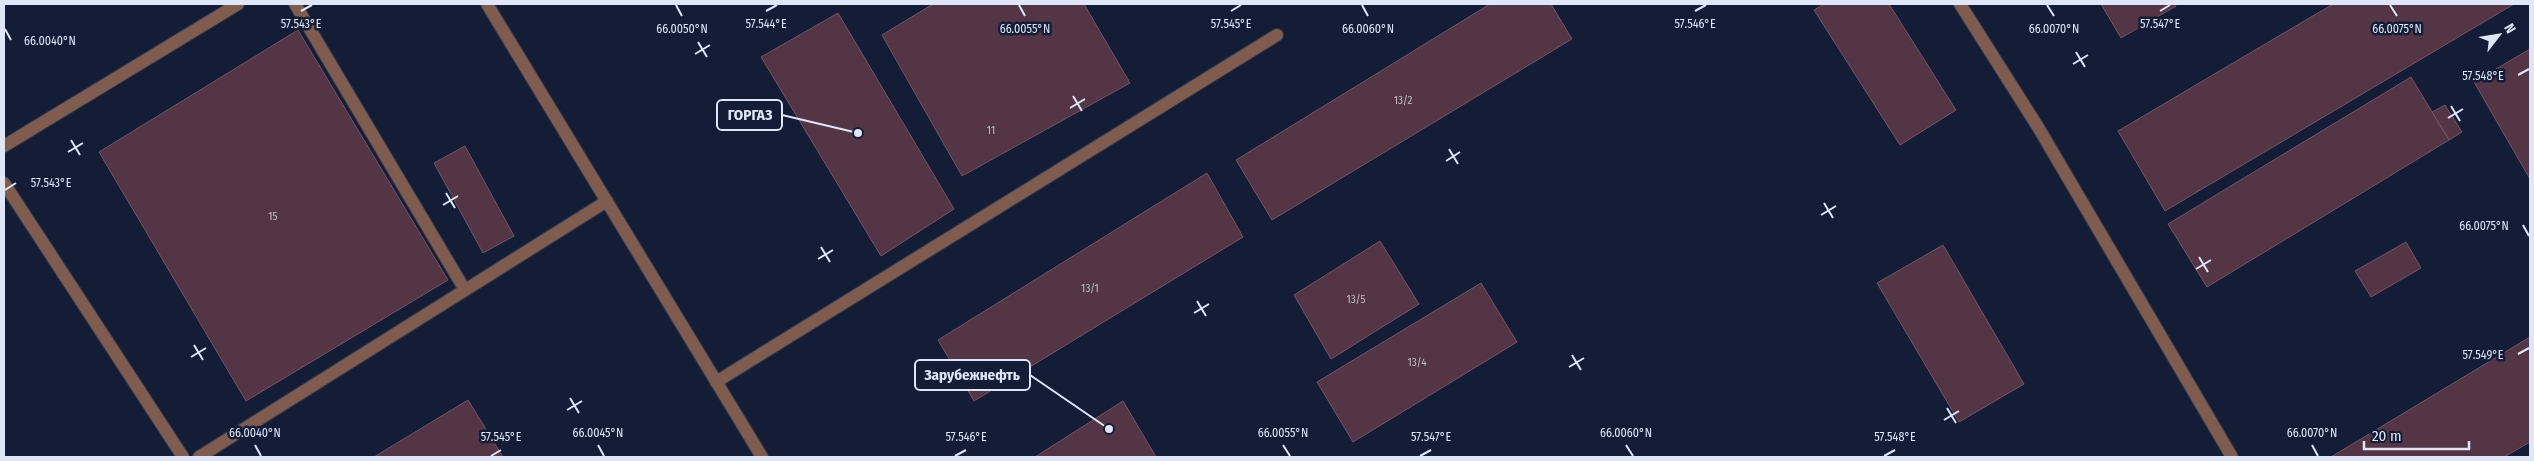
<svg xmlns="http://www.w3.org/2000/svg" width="2534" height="461" viewBox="0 0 2534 461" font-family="'Fira Sans Condensed',sans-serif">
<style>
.building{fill:#533545;stroke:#745465}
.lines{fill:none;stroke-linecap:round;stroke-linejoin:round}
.minor-casing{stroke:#2f3951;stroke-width:14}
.minor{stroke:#7f5c4d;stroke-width:12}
.ticks{fill:none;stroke:#dee6f7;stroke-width:2}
.labels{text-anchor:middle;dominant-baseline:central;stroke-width:5;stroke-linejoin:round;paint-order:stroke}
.number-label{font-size:11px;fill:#bbbaca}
.ticks-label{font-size:12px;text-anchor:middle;fill:#dee6f7;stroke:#131d36;stroke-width:5;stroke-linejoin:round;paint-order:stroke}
.leader{fill:none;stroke:#dee6f7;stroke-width:2}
.callout-dot{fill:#dee6f7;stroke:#131d36;stroke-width:2}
.callout{fill:#131d36;stroke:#dee6f7;stroke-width:2}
.callout-label{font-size:15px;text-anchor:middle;font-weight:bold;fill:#dee6f7}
</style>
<rect width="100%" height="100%" fill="#131d36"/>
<path class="building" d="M933 4H1084L1130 83 962 176 882 35Z
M1490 4H1551L1572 39 1272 220 1236 160Z
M1824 4H1889L1956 110 1900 145 1814 10Z
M2101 4H2175L2176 6 2121 38Z
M2333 4H2514L2165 211 2118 131Z
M838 13 954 209 881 256 761 57Z
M298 30 448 280 246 401 99 152Z
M2530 49V179L2474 82Z
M2411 77 2449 140 2207 287 2168 224Z
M2445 105 2462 132 2449 140 2432 112Z
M465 146 514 236 483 253 434 163Z
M1207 173 1243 237 974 401 938 340Z
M1380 241 1419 304 1331 359 1294 295Z
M2406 242 2421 268 2371 297 2355 271Z
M1943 245 2024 384 1959 422 1877 283Z
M1481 283 1517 342 1353 442 1317 382Z
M2530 337V442L2504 457H2331Z
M468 400 503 457H374Z
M1123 401 1156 457H1035Z"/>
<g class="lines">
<defs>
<path id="minor" d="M295 4 465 290
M487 4 762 457
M1960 4 2038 127 2232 457
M4 146 238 4
M4 183 183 457
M716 382 1277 35
M199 457 607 201"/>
</defs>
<use href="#minor" class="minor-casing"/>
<use href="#minor" class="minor"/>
</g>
<path class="ticks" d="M676 5 682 16M1019 5 1025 16M1362 5 1368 16M2047 5 2054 16M2390 5 2397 16M301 11 312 5M766 11 777 5M1231 11 1241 5M1695 11 1706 5M2160 11 2170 5M5 29 11 40M698 42 707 57M2076 52 2085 67M695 54 710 45M2073 64 2088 55M2518 75 2529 69M1073 96 1082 111M2451 106 2460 121M1070 108 1085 99M2448 118 2463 109M71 140 80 155M1449 149 1458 164M68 152 83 143M1446 161 1460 152M5 190 16 183M446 193 455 208M1824 203 1833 218M443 205 458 196M1821 215 1836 206M2523 225 2529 236M821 247 830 262M2199 257 2208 272M818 259 833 250M2196 269 2211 260M1197 301 1206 316M1194 313 1209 304M194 345 203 360M2518 354 2529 348M1572 355 1581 370M191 357 206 348M1569 367 1584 358M570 398 579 413M1947 408 1956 423M567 410 582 401M1944 420 1959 411M255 445 261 456M598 445 604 456M1283 445 1290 456M1626 445 1633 456M2312 445 2318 456M491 456 501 450M955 456 966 450M1420 456 1431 450M1884 456 1895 450"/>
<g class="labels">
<g class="number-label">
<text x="1403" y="100">13/2</text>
<text x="991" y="130">11</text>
<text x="273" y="216">15</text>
<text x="1090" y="288">13/1</text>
<text x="1356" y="299">13/5</text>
<text x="1417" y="362">13/4</text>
</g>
</g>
<g class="ticks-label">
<text x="301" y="28">57.543°E</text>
<text x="766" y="28">57.544°E</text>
<text x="1231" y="28">57.545°E</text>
<text x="1695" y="28">57.546°E</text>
<text x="2160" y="28">57.547°E</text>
<text x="1025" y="33">66.0055°N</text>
<text x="2054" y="33">66.0070°N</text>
<text x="682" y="33">66.0050°N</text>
<text x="1368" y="33">66.0060°N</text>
<text x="2397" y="33">66.0075°N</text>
<text x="50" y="45">66.0040°N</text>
<text x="2483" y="80">57.548°E</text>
<text x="51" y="187">57.543°E</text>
<text x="2484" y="230">66.0075°N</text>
<text x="2483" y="359">57.549°E</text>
<text x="255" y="437">66.0040°N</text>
<text x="598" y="437">66.0045°N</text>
<text x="1283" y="437">66.0055°N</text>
<text x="1626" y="437">66.0060°N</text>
<text x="2312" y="437">66.0070°N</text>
<text x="501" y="441">57.545°E</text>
<text x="966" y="441">57.546°E</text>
<text x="1431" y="441">57.547°E</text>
<text x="1895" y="441">57.548°E</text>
</g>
<path class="leader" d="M858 133L782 115M1109 429L1030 375"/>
<g class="callout-dot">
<circle cx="858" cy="133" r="5"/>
<circle cx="1109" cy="429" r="5"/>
</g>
<g class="callout">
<rect x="717" y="100" width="65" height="30" rx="5"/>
<rect x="915" y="360" width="115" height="30" rx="5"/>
</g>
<g class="callout-label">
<text x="750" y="120">ГОРГАЗ</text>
<text x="972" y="380">Зарубежнефть</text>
</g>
<rect width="2534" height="461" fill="none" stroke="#dee6f7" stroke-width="10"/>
<g transform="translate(2499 35) rotate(59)" stroke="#131d36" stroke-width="4" paint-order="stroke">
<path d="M0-4L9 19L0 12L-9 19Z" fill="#dee6f7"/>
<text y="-8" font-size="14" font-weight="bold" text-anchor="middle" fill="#dee6f7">N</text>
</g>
<path d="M2364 441v8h105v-8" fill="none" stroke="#dee6f7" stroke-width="2.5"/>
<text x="2372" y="441" font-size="15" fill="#dee6f7" stroke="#131d36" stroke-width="4" paint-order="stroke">20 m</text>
</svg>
